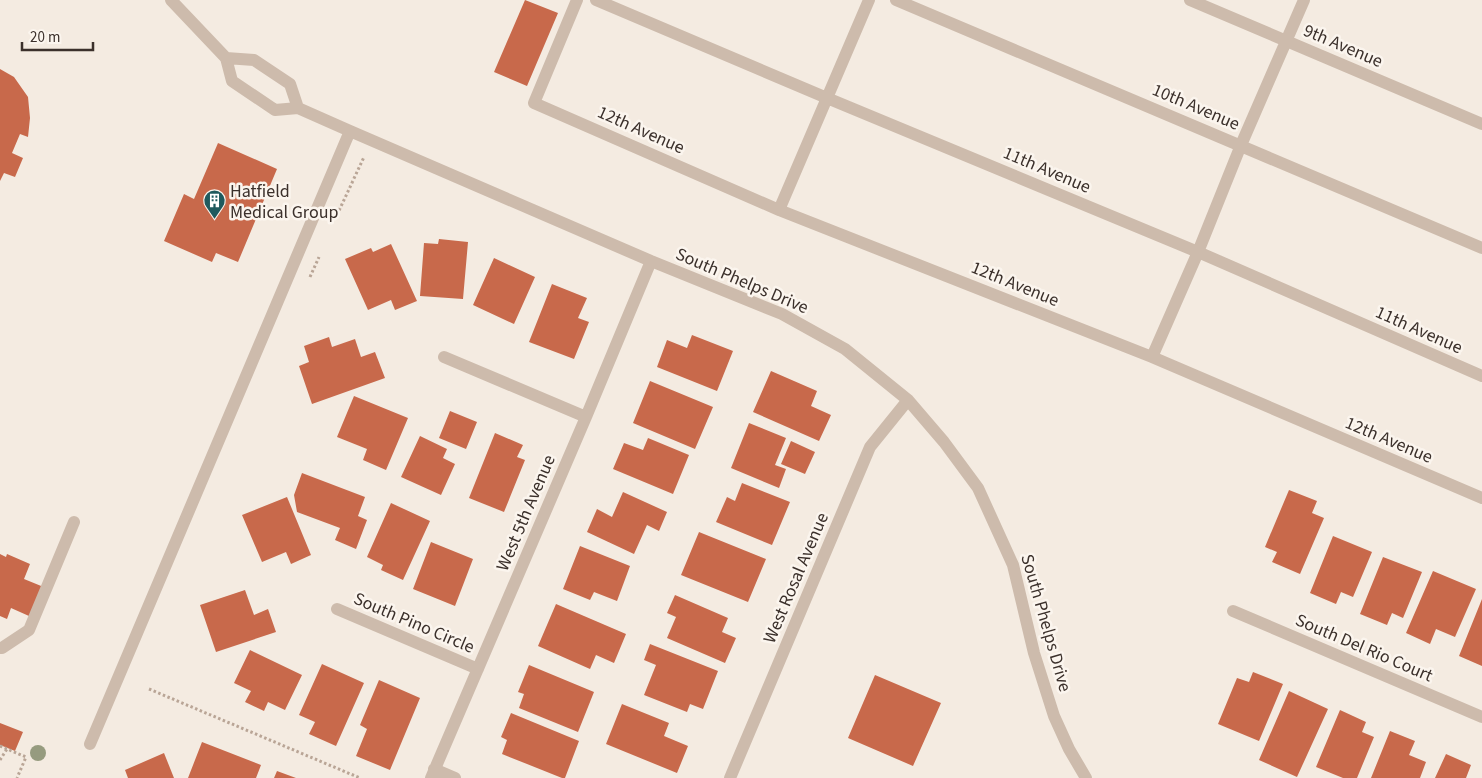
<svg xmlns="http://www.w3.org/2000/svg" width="1482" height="778" viewBox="0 0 1482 778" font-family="'Source Sans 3',sans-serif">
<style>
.building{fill:#c8694b}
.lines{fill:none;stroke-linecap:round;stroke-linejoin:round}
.path{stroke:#b9a596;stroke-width:3;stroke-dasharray:2.5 2.5;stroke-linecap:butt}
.minor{stroke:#cdbbac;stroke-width:12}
.tree{fill:#969b7f}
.labels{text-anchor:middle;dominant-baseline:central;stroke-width:5;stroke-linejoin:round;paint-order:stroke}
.street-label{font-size:18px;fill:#3b302b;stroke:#fbf5ee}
.poi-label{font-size:18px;fill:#3b302b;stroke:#fbf5ee;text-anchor:start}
</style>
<rect width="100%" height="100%" fill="#f4ebe1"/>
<path class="building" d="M525 0 558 13 527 86 494 72Z
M0 69 14 77 28 97 30 118 28 137 20 134 12 153 23 158 15 177 4 173 0 181Z
M218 143 277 169 238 262 216 253 212 262 164 241 184 194 194 199Z
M439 239 468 242 463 299 420 296 424 243 438 244Z
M391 244 417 301 395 310 391 300 368 310 345 259 371 248 373 252Z
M494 258 535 277 514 324 473 305Z
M552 284 587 298 578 318 589 322 574 359 529 342Z
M692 335 733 351 717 391 657 367 667 340 687 348Z
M329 337 332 347 355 339 361 357 375 352 385 378 312 404 299 366 309 362 304 346Z
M771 371 817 391 811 406 831 415 819 441 753 412Z
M650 381 713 407 695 449 633 423Z
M354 396 408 418 386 470 363 460 367 449 337 437Z
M450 411 477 422 466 449 439 438Z
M749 423 786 438 775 465 786 469 779 488 731 468Z
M495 433 523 445 517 457 525 460 504 512 469 498Z
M420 436 447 449 443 458 455 464 441 495 401 477Z
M648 438 689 455 673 494 613 469 624 443 643 450Z
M791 441 815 452 805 474 781 464Z
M302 473 365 497 358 516 367 520 356 549 335 540 340 528 297 512 294 495Z
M742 483 790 502 772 545 716 522 727 497 735 501Z
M1289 490 1317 501 1312 513 1324 518 1300 574 1272 562 1277 552 1265 547Z
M623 492 667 512 659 531 647 525 634 554 587 532 597 509 612 517Z
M287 497 311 555 291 564 286 552 262 562 242 515Z
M391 503 430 521 403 580 381 570 383 565 367 557Z
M699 532 766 559 748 602 681 575Z
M1333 536 1372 552 1353 597 1341 592 1336 604 1310 593Z
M431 542 473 559 455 606 413 589Z
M580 546 630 566 617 601 594 592 590 600 563 589Z
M0 554 6 557 7 554 30 564 24 579 51 590 38 620 11 608 7 619 0 616Z
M1383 557 1422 572 1403 618 1392 613 1387 625 1360 614Z
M1433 571 1476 589 1455 637 1436 629 1430 644 1406 633Z
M245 590 254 615 268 609 276 632 216 652 200 605Z
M675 595 728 618 722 632 736 638 725 663 667 638 676 617 667 613Z
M1482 599V666L1459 656Z
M556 604 626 634 614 663 596 655 590 669 538 646Z
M650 644 718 671 703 709 690 704 687 712 644 695 656 665 644 660Z
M250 650 302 675 285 710 268 702 264 711 245 702 251 691 234 683Z
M322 664 364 683 336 746 309 734 315 722 299 715Z
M529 665 594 692 578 732 519 708 524 694 518 692Z
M1253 672 1283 684 1259 741 1218 724 1237 678 1249 682Z
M875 675 941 703 913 766 848 738Z
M379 680 420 698 390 770 356 756 367 729 360 725Z
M1289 691 1328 709 1297 777 1259 760Z
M622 704 669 723 664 736 688 746 677 773 606 744Z
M1340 710 1366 722 1362 732 1374 737 1357 778H1343L1316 767Z
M511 713 579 741 565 778H562L502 754 507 740 501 737Z
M0 723 23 732 15 751 0 745Z
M1390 731 1415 741 1409 755 1426 762 1420 778H1371Z
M202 742 261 765 256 778H188Z
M164 753 174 778H128L125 770Z
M1446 754 1471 765 1466 778H1435Z
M277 771 296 778H274Z"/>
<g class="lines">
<path class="path" d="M337 215 364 157
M310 277 319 257
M149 689 360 778
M0 746 26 757 17 778
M0 760 7 749"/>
<path class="minor" d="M171 0 226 58 232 81 275 110 298 108 350 131 651 261 782 314 845 349 908 400 944 442 978 488 1013 565 1034 653 1054 716 1069 749 1086 778
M577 0 534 103 779 210 1152 357 1482 498
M596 0 827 98 1198 252 1482 376
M896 0 1482 248
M1190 0 1482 124
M226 58 254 60 290 84 298 108
M779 210 869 0
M444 357 586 417
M1152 357 1198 252 1241 145 1304 0
M337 609 478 669
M1233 611 1482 717
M0 648H2L29 630 74 522
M90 744 350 131
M434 769 455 778
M431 778 586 417 651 261
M730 778 870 447 908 400"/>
</g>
<circle class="tree" cx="38" cy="753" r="8"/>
<defs>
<symbol id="building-pin" viewBox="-11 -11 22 30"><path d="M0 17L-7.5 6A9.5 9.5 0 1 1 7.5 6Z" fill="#1f5a5e" stroke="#fbf5ee"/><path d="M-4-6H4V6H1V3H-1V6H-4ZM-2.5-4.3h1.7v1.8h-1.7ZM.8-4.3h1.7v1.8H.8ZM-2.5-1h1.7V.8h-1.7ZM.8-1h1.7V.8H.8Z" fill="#fff"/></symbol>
</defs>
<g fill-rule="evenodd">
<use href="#building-pin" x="202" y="188" width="25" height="34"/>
</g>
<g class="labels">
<g class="street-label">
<text transform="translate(1343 46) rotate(23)">9th Avenue</text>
<text transform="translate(1196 107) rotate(23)">10th Avenue</text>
<text transform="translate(641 130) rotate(24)">12th Avenue</text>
<text transform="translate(1047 170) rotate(23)">11th Avenue</text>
<text transform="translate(742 281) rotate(23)">South Phelps Drive</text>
<text transform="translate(1015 284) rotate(22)">12th Avenue</text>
<text transform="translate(1419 330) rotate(24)">11th Avenue</text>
<text transform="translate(1389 440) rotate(23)">12th Avenue</text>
<text transform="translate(526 513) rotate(-67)">West 5th Avenue</text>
<text transform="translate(796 578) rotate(-67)">West Rosal Avenue</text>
<text transform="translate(414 623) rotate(23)">South Pino Circle</text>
<text transform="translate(1046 623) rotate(74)">South Phelps Drive</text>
<text transform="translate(1364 648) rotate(23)">South Del Rio Court</text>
</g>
<g class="poi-label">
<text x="230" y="191">Hatfield<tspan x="230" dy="21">Medical Group</tspan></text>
</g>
</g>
<path d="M22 42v8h71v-8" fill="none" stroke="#3b302b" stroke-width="2.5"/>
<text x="30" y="42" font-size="15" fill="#3b302b" stroke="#fbf5ee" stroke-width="4" paint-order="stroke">20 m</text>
</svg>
